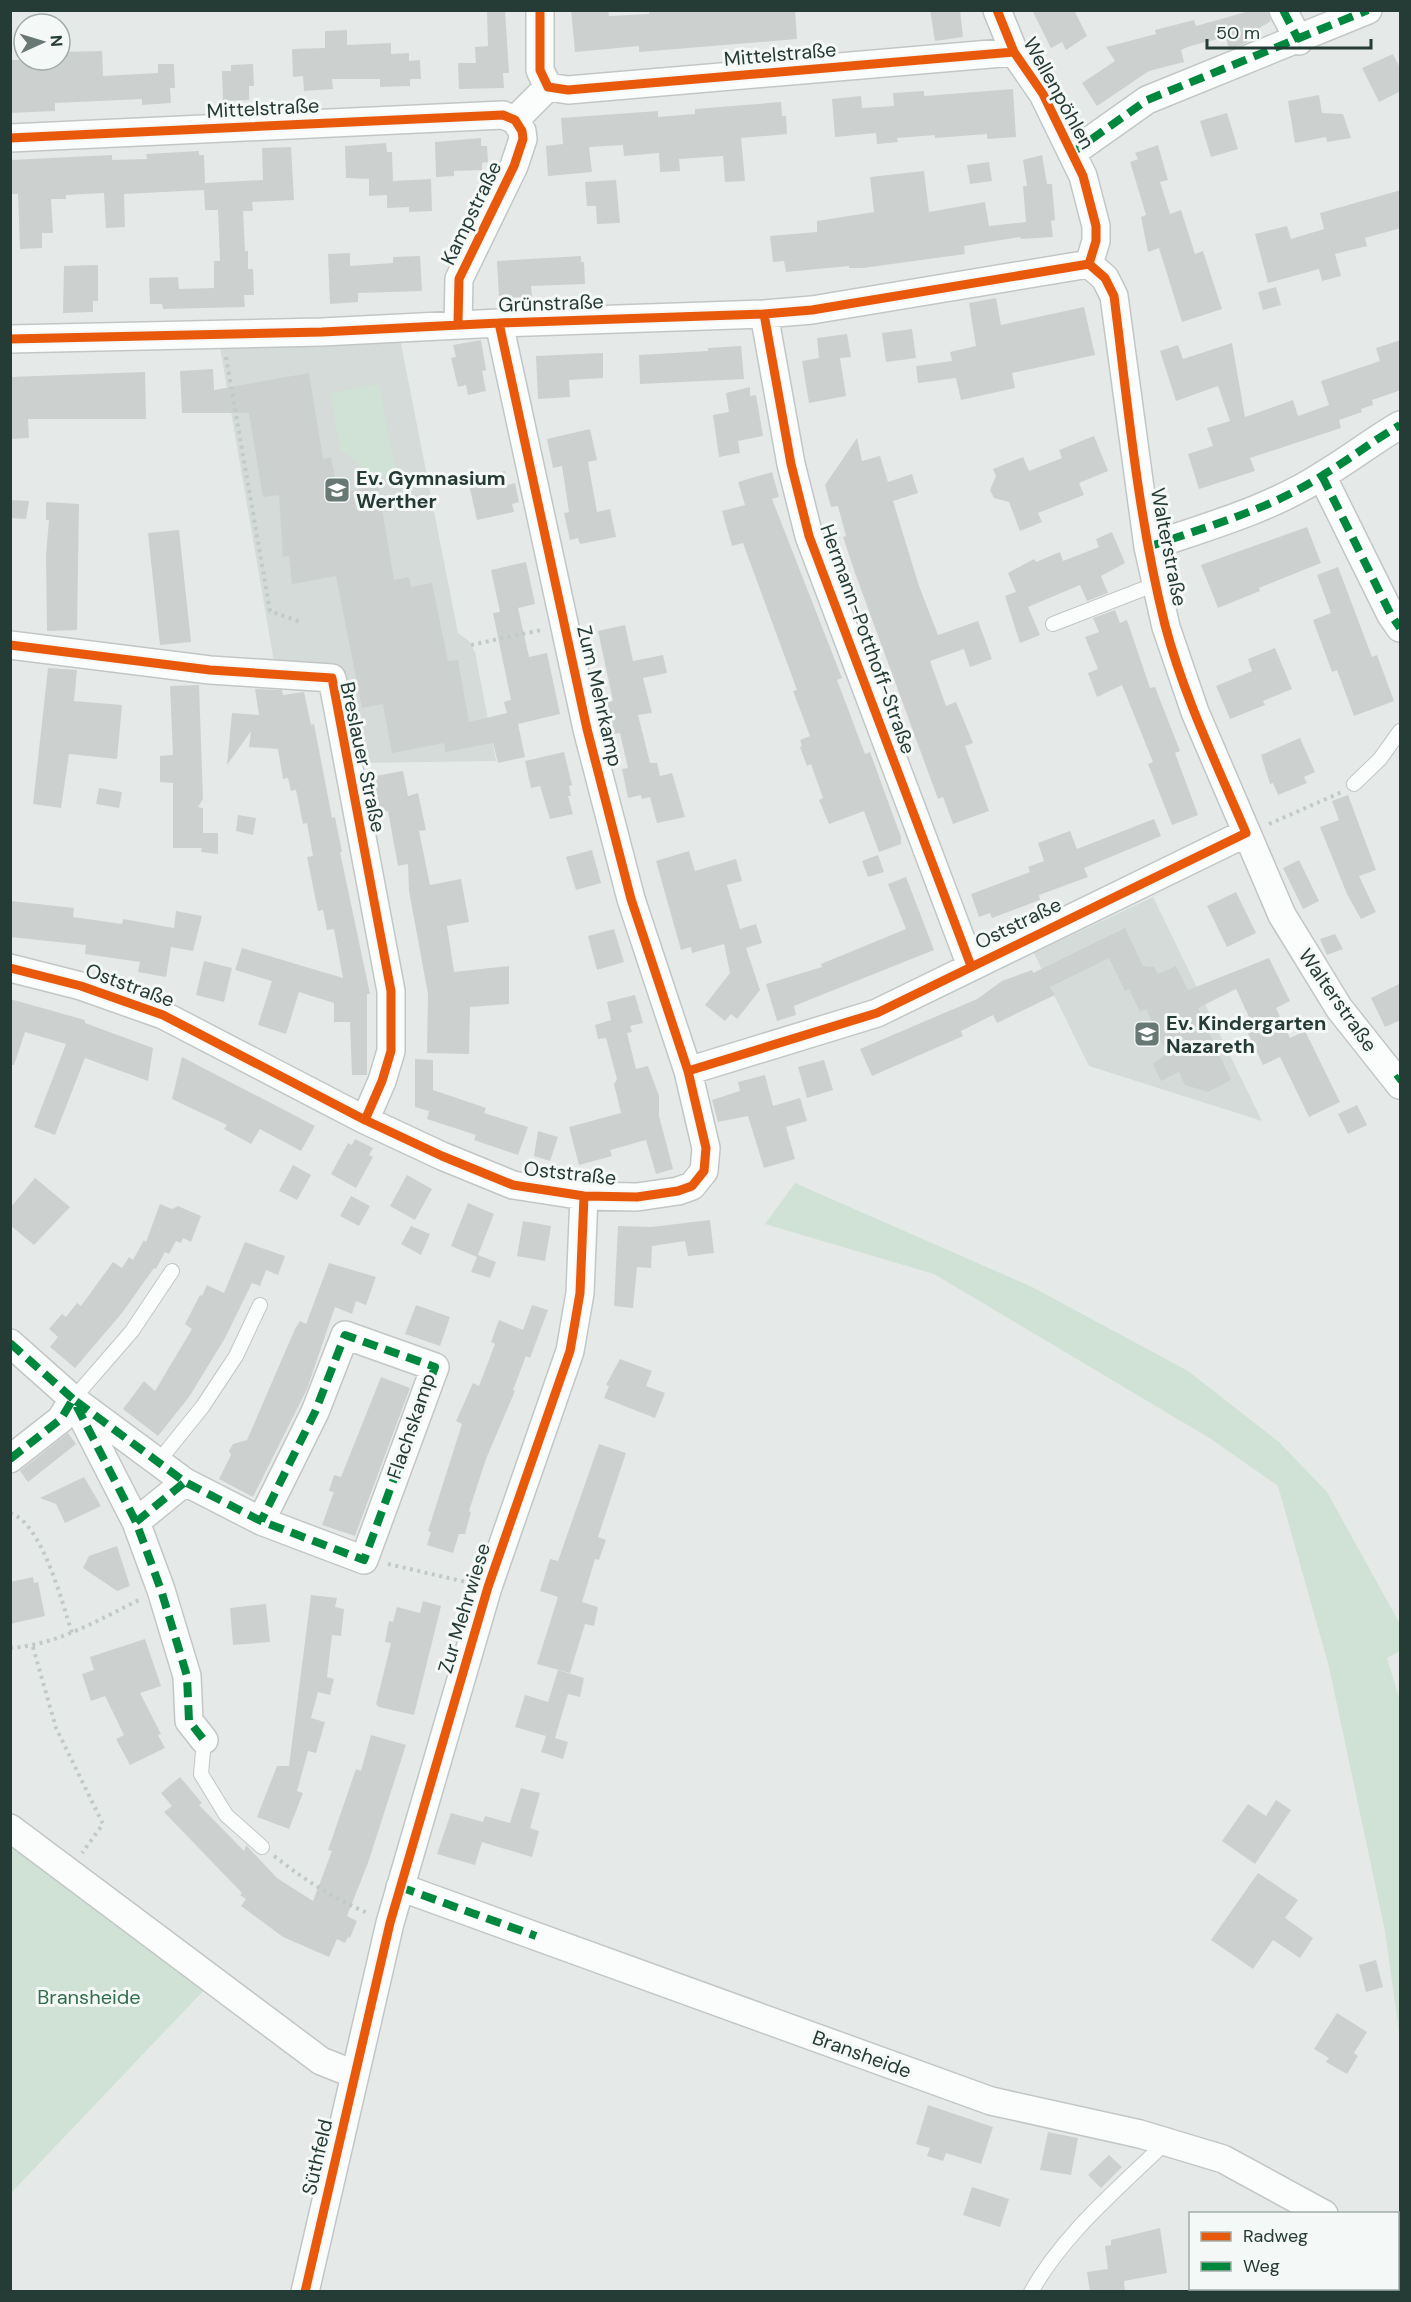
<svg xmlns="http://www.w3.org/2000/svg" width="1411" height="2302" viewBox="0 0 1411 2302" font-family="'DM Sans',sans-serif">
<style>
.built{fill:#d4dbd8}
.green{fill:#d0e1d6}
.building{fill:#ccd1cf}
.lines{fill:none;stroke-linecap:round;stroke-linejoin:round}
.lane-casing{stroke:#c2c7c5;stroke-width:16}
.street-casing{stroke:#c2c7c5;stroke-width:30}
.path{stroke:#c2cac6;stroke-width:4;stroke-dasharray:3 4.5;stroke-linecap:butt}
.lane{stroke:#fbfcfc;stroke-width:14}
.street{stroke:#fbfcfc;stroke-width:27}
.quiet{stroke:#00873e;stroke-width:8;stroke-dasharray:15 8;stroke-linecap:butt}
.cycleway-casing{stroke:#f4f8f6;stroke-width:13}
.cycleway{stroke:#e8590c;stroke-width:9}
.labels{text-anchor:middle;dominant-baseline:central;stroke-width:6;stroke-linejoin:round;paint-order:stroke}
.street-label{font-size:20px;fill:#253b36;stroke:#f4f8f6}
.poi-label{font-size:20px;font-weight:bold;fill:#253b36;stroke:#f4f8f6;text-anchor:start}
.park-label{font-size:20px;fill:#336e4c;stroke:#f4f8f6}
</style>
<rect width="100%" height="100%" fill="#e5eae8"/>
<path class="built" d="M400 339 458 633 469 641 475 652 496 761 357 763 338 668 274 662 220 347Z
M1153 897 1262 1121 1089 1066 1050 987 1034 953Z"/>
<path class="green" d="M379 384 396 474 376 479 340 449 330 393Z
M795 1183 1032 1287 1188 1371 1279 1442 1327 1492 1400 1624V1651L1387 1658 1400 1701V2039L1385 1931 1329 1667 1278 1486 1211 1439 934 1274 765 1224Z
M10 1839 205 1989 11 2193H10Z"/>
<path class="building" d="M487 10H505L509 73H503L504 88 459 89 458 63H476L475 47 488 46Z
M571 10H608L609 16 649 14V10H795L797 39 639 52V46L575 52Z
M930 10H960L963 37 935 41Z
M1032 10H1074L1087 36 1066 50 1062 42 1051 48Z
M1253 10H1267L1271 21 1258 29 1260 37 1229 50 1226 37 1190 46 1181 50 1184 62 1149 71 1097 106 1082 83 1115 61 1106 47 1156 34 1155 30 1194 20 1196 26Z
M347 30V45L391 43V54L409 53V61L420 60 421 79H410V86L380 87V79H332L333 89 304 91 303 76 293 77 292 49 325 48V31Z
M102 51 103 76 158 73V64H174L175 88H170L171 103 142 105V99L55 103V111L10 113V60H60V52Z
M1393 54 1401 70V91L1379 102 1362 68Z
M253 64 254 86H249V100L223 101 222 71H231V65Z
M1013 89 1016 137 987 139V134L935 138V135L897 138 898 142 877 144 876 133 835 137 832 99 861 96 862 108 894 106 893 93 924 91V96Z
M1319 95 1322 113 1343 114 1351 138 1327 142 1326 137 1295 143 1288 101Z
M781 102 782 116H786L787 134 741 138 745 181 725 182 723 156 679 159 680 171 660 172 659 153 624 156 623 145 589 147 592 172 548 176 546 146 563 144 561 118 658 111V117L695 114V109Z
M1227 113 1238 149 1211 157 1200 121Z
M481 138V146H487L488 162 482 163V170L454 171V176L436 177 435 142Z
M386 143 387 152H392L393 181 431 179 432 211 409 212V207L387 208V195L369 196V179L346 178 345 146Z
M1158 145 1168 180 1160 182 1170 214 1181 210 1195 254 1203 251 1222 309 1182 322 1159 248 1148 252 1141 217 1146 215 1130 162 1138 159 1135 153Z
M291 147 294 200 252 202 253 211H243L245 251H248V269H253L254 295H244L245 307 163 309 162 304H150L149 278 178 277 179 289 214 288V261H220L218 210H205L204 190 124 194 125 227 106 228 104 193 66 195V199H51L53 233H42V248L20 249 18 194H10V160L112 155V160L147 159 146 154 199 151V155H204L205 183 263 180 262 148Z
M1042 155 1047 184H1052L1055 220 1051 221 1053 237 1021 239 1020 237 964 246 965 254 863 268H849V266L786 272 784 261 773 262 770 236 817 232V221L874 212 870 177 924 171 929 212 985 202 989 226 1026 222 1023 186H1027L1023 160Z
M989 162 992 181 970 184 967 165Z
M616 180 620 223 597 224 596 206H587L585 182Z
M1401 190V228L1365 238 1367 246 1335 254 1341 276 1322 281 1319 269 1268 283 1255 234 1287 226 1291 239 1324 229 1320 213Z
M350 253V266L393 263V257L420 256 422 291 358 293V302L330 304 328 254Z
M581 256V262H584L585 284 531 286 532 297 499 298 497 261Z
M98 265V301H93V312L63 313 64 266Z
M1276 287 1281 305 1263 310 1258 292Z
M996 298 1001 325 1084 307 1095 355 1012 373 1015 388 961 400 956 378 918 383 916 366 952 361 950 352 976 346 969 303Z
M912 329 916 358 886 362 882 333Z
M847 334 851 357 840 358 846 396 809 403 802 361 819 358 817 338Z
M481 340 486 370 482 371 486 391 468 395 466 385 458 387 451 358 456 357 453 345Z
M1401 340V390L1372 400 1373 405 1361 409 1362 412 1339 420 1341 428 1250 458 1255 471 1199 489 1188 454 1213 446 1207 428 1230 421 1218 386 1176 401 1160 351 1178 345 1183 359 1232 343 1245 417 1293 400 1298 416 1329 405 1321 381 1380 361 1376 348Z
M741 346 744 379 640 384 639 355 708 351V348Z
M603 353V378L569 380 570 397 538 399 536 356Z
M213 369 214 390 309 373 323 459 331 457 338 493 378 486 394 580 409 577 411 587 432 583 448 661 458 660 469 722 507 713 504 702 511 700 493 613 500 612 491 570 526 562 535 604 518 608 529 657 547 653 560 714 518 724 525 757 498 763 493 743 445 752 444 743 392 753 383 704 362 708 336 576 292 584 289 556 283 557 279 495 263 497 249 413H182L180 371Z
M145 372 146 419H28L29 438 10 439V377Z
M750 387V396L756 395 763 436 738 441 740 453 719 457 713 415 729 412 726 393Z
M590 429 597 460 588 462 597 512 610 509 616 537 580 544 578 538 570 540 564 513 569 512 562 466 553 468 547 439Z
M1094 436 1108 471 1079 483 1084 495 1038 513 1042 522 1020 531 1009 502 994 498 990 490 996 476 993 469 1023 457 1029 471 1062 458 1059 450Z
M857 438 862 461 880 456 888 482 912 474 918 493 893 501 919 586 938 635 978 621 992 659 970 667 964 649 930 661 946 706 956 702 969 733 973 743 965 746 989 811 953 824 943 797 938 799 855 573 843 537 846 536 838 506 831 507 825 485Z
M505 471 508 485 515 483 519 502 512 504 514 512 477 520 468 480Z
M772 472 779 497 772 499 842 678 837 680 865 754 870 752 901 837V844L879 852 864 811 829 824 819 800 823 798 811 764 807 766 800 747 802 746 800 740 810 736 793 691 797 690 743 543 732 546 722 511 745 505 738 482Z
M10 500 29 501 26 519 10 518Z
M46 502 79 504 77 630 47 631 46 555 49 520H46Z
M1307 527 1321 563 1259 588 1260 591 1218 608 1201 565Z
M179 530 191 642 160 645 148 533Z
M1112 532 1125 563 1101 576 1108 593 1087 601 1080 585 1028 607 1040 635 1020 643 1005 596 1016 592 1008 573 1034 559 1036 562 1060 552 1063 561 1099 547 1096 539Z
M1338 567 1372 657 1377 655 1394 701 1354 716 1337 670 1332 672 1313 620 1331 613 1317 575Z
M1115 610 1120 623 1127 620 1150 688 1155 687 1180 751 1175 753 1198 815 1172 825 1148 764 1153 762 1122 685 1097 697 1088 673 1098 669 1085 637 1099 632 1093 618Z
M625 625 633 661 663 655 667 673 643 678 652 713 638 715 650 763H657L660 776 672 773 685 817 657 823 650 797 642 799 641 795 628 798 622 769 628 768 620 733 614 734 607 702 613 701 598 631Z
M1275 648 1292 689 1263 701 1265 705 1230 719 1216 686 1252 671 1248 659Z
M48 668 77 670 74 701 122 705 117 759 69 754 61 808 33 804Z
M199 685 203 799 198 807 203 808V833H218V854L201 852 202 848H173V783L160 782V756L173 755 170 686Z
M255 689 282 690 283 695 304 692 311 725 314 724 332 818 335 817 342 852H340L370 994H367V1075H352L350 1022H334V1003L299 992 286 1034 258 1025 272 981 235 970 242 948 343 978 334 929 327 930 323 910 318 911 307 857 313 856 307 823 303 824 296 790 291 791 288 778 283 779 278 749 249 747 251 731 227 765 232 713 259 715Z
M1300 738 1315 772 1304 777 1307 783 1278 795 1273 783 1270 784 1261 755Z
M564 752 572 785 569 786 571 796H568L573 814 550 819 540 786 531 788 525 761Z
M403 771 408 796 418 793 426 830 419 831 430 885 461 879 469 922 447 926 454 972 509 966V1004L470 1007 469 1054 427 1053 428 994 409 891 408 864 398 866 388 811 378 813 375 776Z
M99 788 122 792 119 808 96 804Z
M1348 795 1376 870 1359 876 1376 912 1361 919 1347 894 1320 827 1339 820 1332 801Z
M238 815 256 818 253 835 236 831Z
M1154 819 1161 836 1084 868 1088 877 1039 895 1040 900 992 918 990 913 979 917 971 894 1030 872 1028 867 1044 861 1038 843 1070 831 1077 849Z
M592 850 601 883 576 890 566 857Z
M689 851 695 871 736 859 742 881 727 885 740 929 756 924 762 943 746 948 760 990 737 1019 731 1014 725 1021 705 1005 730 973 724 944 692 953 691 947 681 950 656 861Z
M878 855 884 872 868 877 862 861Z
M1299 860 1319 901 1303 909 1283 868Z
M906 877 934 950 794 1006 796 1015 777 1021 766 984 822 967 821 964 906 929 888 884Z
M1236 892 1256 933 1227 947 1207 906Z
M10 901 74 908 73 917 122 924 123 919 174 928 176 911 202 916 193 951 171 947 166 977 138 972 140 962 85 954 86 945 10 937Z
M1125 928 1143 966 1154 967 1158 974 1176 966 1188 990 1269 958 1290 1001 1276 1008 1290 1038 1305 1031 1340 1102 1309 1117 1280 1057 1263 1065 1243 1023 1250 1019 1236 989 1198 1008 1231 1080 1208 1092 1185 1085 1179 1072 1161 1081 1153 1064 1167 1053 1146 1009 1140 1012 1129 989 1125 991 1109 958 1050 987 1055 995 997 1023 993 1015 961 1031 963 1036 872 1076 860 1049 977 999 1002 981 1032 970 1033 973Z
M614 929 624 962 597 970 588 936Z
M1335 934 1343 949 1327 955 1320 939Z
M204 961 232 968 224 1002 196 995Z
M1401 983V1020L1385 1027 1371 998Z
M635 995 643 1023 630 1026 632 1032 627 1033 636 1069 648 1066 659 1096V1116L673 1169 656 1174 646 1140 610 1150 612 1156 579 1165 569 1127 621 1113 614 1084 617 1079 606 1038 598 1039 595 1025 611 1020 607 1002Z
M10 999 85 1020V1023L153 1048 148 1081 85 1058 55 1135 34 1127 66 1044 25 1032 14 1065H10Z
M182 1057 315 1126 301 1151 260 1129 251 1144 224 1129 227 1125 172 1099Z
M415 1059 433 1060V1090L486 1108 484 1113 528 1127 518 1155 474 1140 476 1135 427 1119 429 1111 415 1107Z
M824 1060 833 1090 807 1098 798 1067Z
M765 1075 773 1106 800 1098 807 1121 786 1127 795 1159 764 1168 748 1116 718 1122 712 1100 740 1091 738 1082Z
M1357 1105 1367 1125 1348 1134 1338 1114Z
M538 1131 558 1137 550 1161 534 1156Z
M355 1139 373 1148 369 1155 373 1157 356 1188 331 1174 348 1143 352 1145Z
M293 1165 311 1175 297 1200 279 1191Z
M407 1175 432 1189 415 1220 390 1206Z
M35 1178 70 1207 34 1245 10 1225V1208Z
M351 1196 370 1206 359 1226 340 1216Z
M468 1203 494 1214 478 1255 496 1262 490 1278 471 1272 477 1257 451 1246Z
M160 1204 172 1209 178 1206 201 1216 191 1242 183 1238 181 1243 176 1241 169 1254 165 1252 156 1269 154 1268 122 1313 75 1368 50 1347 58 1337 49 1329 62 1314 66 1317 77 1303 81 1306 113 1262 122 1268 129 1257 133 1260 144 1240 146 1242Z
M710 1220 714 1253 688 1256 685 1241 652 1246 651 1268 637 1267 633 1308 614 1306 618 1226 651 1227Z
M523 1221 551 1226 545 1261 517 1256Z
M411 1226 430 1234 421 1255 401 1244Z
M245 1242 285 1256 278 1275 266 1270 260 1286 252 1283 225 1338 189 1397 158 1436 123 1409 144 1381 155 1391 192 1329 185 1324 200 1295 202 1296 207 1285 224 1293Z
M329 1263 376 1277 366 1305 356 1301 352 1314 335 1307 307 1389 253 1497 219 1479 231 1455 229 1451 233 1444 247 1440 295 1329 300 1321 306 1324Z
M416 1305 450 1317 440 1346 405 1334Z
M532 1305 548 1310 530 1358 526 1356 513 1390 515 1391 486 1459 469 1511 471 1512 465 1534H459L453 1553 427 1545 431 1532 428 1531 462 1424 456 1421 473 1383 479 1386 495 1344 491 1342 499 1320 523 1330Z
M620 1359 652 1371 646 1386 665 1393 655 1418 604 1398 609 1386 606 1385Z
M381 1377 410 1388 355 1536 322 1525 334 1492 329 1491 334 1475 341 1477Z
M68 1433 76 1444 28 1482 20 1471Z
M599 1444 626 1453 598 1537 606 1540 599 1560 595 1559 582 1602 598 1607 594 1626 585 1624 570 1673 537 1664 558 1597 540 1591 550 1559 558 1561Z
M84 1477 101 1506 65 1523 56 1504 40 1498Z
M117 1546 130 1586 117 1591 83 1568 89 1556Z
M33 1577 34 1583 38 1582 45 1616 10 1624V1582Z
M311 1595 337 1598 335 1607 344 1609 341 1636 332 1635 327 1677 334 1679 330 1695 318 1692 311 1718 325 1722 316 1753 308 1751 297 1791 303 1793 289 1829 257 1817 277 1766H289Z
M423 1601 441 1606 414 1715 379 1707 376 1704 391 1643 385 1642 389 1621 393 1622 397 1607 420 1613Z
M266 1604 270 1642 233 1645 230 1608Z
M145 1639 161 1686 140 1693 161 1734 158 1735 165 1748 130 1765 116 1739 124 1735 105 1696 91 1701 82 1674 94 1670 90 1657Z
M558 1670 584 1678 580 1697 568 1694 555 1738 568 1742 563 1759 541 1752 546 1736 515 1727 525 1695 548 1702Z
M371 1735 406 1745 368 1863 347 1916 357 1921 350 1938 348 1937 345 1943 337 1939 329 1957 283 1937 241 1906 246 1899 240 1895 242 1893 164 1812 172 1806 161 1793 180 1777 202 1803 199 1805 244 1851 246 1845 277 1878 313 1901 332 1851 328 1850 356 1769 361 1771Z
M521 1788 540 1793 530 1828 539 1831 532 1857 482 1842 475 1865 437 1854 451 1813 483 1822 485 1816 510 1823Z
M1276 1800 1291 1810 1255 1864 1222 1841 1248 1804 1266 1816Z
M1258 1873 1298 1900 1285 1918 1313 1938 1300 1958 1273 1940 1253 1969 1211 1940Z
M1376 1960 1383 1987 1366 1992 1359 1965Z
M1337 2013 1367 2032 1354 2053 1358 2056 1347 2074 1326 2062 1329 2058 1314 2049Z
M928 2105 993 2127 981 2164 946 2153 943 2161 927 2156 930 2148 916 2144Z
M1048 2132 1078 2138 1071 2175 1040 2170Z
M1109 2155 1122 2167 1101 2188 1088 2175Z
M972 2187 1009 2199 1000 2227 963 2215Z
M1160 2228 1167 2273 1124 2281 1125 2292H1090L1087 2272 1108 2269 1105 2246 1111 2245V2240Z"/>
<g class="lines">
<defs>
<path id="lane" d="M1053 624 1156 584
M1354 784 1380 759 1400 731
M73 1399 132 1331 172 1271
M158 1462 203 1406 236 1356 260 1305
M204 1740 201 1774 226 1815 262 1847
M1031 2292C1064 2233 1118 2189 1166 2142"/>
<path id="street" d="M540 10V70L548 87
M997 10 1014 52 1043 94 1083 176 1096 226V241L1089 264
M1283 10 1299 41
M548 87 568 90 1014 52
M515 120 548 87
M10 138 503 115 515 120
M1072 153 1147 100 1368 10
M1089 264 1105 278 1114 296 1148 547 1166 627 1195 712 1282 915 1339 1008 1400 1085
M764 314 791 464 809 536 971 966
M499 323 587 729 631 899 688 1071
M458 324 459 279 514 166 523 139 522 131 515 120
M10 339 322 332 499 323 764 314 812 310 1089 264
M1322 476 1391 615 1400 628
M1148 547C1206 527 1271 509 1323 475 1350 459 1374 440 1400 425
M10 645 210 670 332 678 391 991V1051L382 1081 365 1120
M10 968 81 986 163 1015 365 1120 442 1156 513 1185 584 1196 637 1197 678 1191 692 1186 704 1171 706 1148 688 1071 877 1013 1246 833
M10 1343 73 1399 136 1522 161 1590 187 1676 189 1721 204 1740
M10 1459 61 1419 73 1399 185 1482 261 1521 364 1560 435 1367 345 1335 315 1412 261 1521
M136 1522 185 1482
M10 1828 321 2061 354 2074
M400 1887 991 2101 1140 2134 1223 2159 1324 2214
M1398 2278 1400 2282
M305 2292 390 1923 488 1587 570 1351 580 1293 584 1196"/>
</defs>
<use href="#lane" class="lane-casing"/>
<use href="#street" class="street-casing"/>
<path class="path" d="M226 357 270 611 301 622
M471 645 541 630
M1269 824 1342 792
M10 1513C42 1523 62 1602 72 1633
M388 1564 466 1582
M33 1647 56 1728 103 1824 82 1853
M10 1648C57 1645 98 1620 139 1600
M274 1856C305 1880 334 1899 370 1914"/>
<use href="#lane" class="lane"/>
<use href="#street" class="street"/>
<path class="quiet" d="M1283 10 1299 41
M1072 153 1147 100 1368 10
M1322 476 1391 615 1400 628
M1148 547C1206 527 1271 509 1323 475 1350 459 1374 440 1400 425
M1396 1080 1400 1077
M10 1343 73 1399 136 1522 161 1590 187 1676 189 1721 204 1740
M10 1459 61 1419 73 1399 185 1482 261 1521 364 1560 435 1367 345 1335 315 1412 261 1521
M136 1522 185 1482
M400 1887 536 1936"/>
<defs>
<path id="cycleway" d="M540 10V70L548 87
M997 10 1014 52 1043 94 1083 176 1096 226V241L1089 264
M548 87 568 90 1014 52
M10 138 503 115 515 120
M764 314 791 464 809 536 971 966
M499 323 587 729 631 899 688 1071
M458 324 459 279 514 166 523 139 522 131 515 120
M10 339 322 332 499 323 764 314 812 310 1089 264
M10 645 210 670 332 678 391 991V1051L382 1081 365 1120
M10 968 81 986 163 1015 365 1120 442 1156 513 1185 584 1196 637 1197 678 1191 692 1186 704 1171 706 1148 688 1071 877 1013 1246 833C1217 765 1184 697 1165 625 1138 517 1128 406 1114 296L1105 278 1089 264
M305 2292 390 1923 488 1587 570 1351 580 1293 584 1196"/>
</defs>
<use href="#cycleway" class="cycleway-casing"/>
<use href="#cycleway" class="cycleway"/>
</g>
<defs>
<symbol id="school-square" viewBox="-11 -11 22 22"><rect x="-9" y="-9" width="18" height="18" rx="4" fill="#687874" stroke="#f4f8f6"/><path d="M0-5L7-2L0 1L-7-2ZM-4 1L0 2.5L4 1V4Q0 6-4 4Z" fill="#fff"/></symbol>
</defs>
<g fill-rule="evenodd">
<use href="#school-square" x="322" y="475" width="30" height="30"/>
<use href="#school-square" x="1132" y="1019" width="30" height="30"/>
</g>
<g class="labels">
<g class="street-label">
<text transform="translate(780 54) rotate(-5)">Mittelstraße</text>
<text transform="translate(1059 93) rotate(61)">Wellenpöhlen</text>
<text transform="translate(263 108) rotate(-3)">Mittelstraße</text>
<text transform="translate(471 213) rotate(-64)">Kampstraße</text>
<text transform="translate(551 303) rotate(-2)">Grünstraße</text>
<text transform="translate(1169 547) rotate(79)">Walterstraße</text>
<text transform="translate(868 639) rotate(70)">Hermann-Potthoff-Straße</text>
<text transform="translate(600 696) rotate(77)">Zum Mehrkamp</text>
<text transform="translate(363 757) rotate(78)">Breslauer Straße</text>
<text transform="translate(1018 923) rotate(-26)">Oststraße</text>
<text transform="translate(130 985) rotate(20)">Oststraße</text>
<text transform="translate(1338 1000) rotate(55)">Walterstraße</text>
<text transform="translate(570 1173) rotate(6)">Oststraße</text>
<text transform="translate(411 1426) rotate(-71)">Flachskamp</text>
<text transform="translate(464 1608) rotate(-73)">Zur Mehrwiese</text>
<text transform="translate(862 2054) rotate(20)">Bransheide</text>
<text transform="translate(317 2157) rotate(-77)">Süthfeld</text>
</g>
<g class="poi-label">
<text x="356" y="478">Ev. Gymnasium<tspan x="356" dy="23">Werther</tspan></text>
<text x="1166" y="1023">Ev. Kindergarten<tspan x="1166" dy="23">Nazareth</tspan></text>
</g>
<g class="park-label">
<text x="89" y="1997">Bransheide</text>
</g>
</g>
<rect width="1411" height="2302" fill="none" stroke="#253b36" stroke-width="24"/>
<rect x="1189" y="2212" width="210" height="78" fill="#f4f8f6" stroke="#a1aca9" stroke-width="1.5"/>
<rect x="1201" y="2232" width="30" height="9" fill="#e8590c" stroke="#a1aca9" stroke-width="1.5"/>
<text x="1243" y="2242" font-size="18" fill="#253b36">Radweg</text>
<rect x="1201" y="2262" width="30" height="9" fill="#00873e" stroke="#a1aca9" stroke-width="1.5"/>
<text x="1243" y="2272" font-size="18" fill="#253b36">Weg</text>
<g transform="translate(42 42) rotate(86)"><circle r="28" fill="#f4f8f6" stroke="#a1aca9" stroke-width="1.5"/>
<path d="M0-4.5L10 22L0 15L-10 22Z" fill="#687874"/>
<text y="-9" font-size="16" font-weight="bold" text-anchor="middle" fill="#253b36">N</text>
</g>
<path d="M1207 39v9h164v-9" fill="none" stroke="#253b36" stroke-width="3"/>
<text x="1216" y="39" font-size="18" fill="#253b36" stroke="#f4f8f6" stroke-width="4.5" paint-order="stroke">50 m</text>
</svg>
